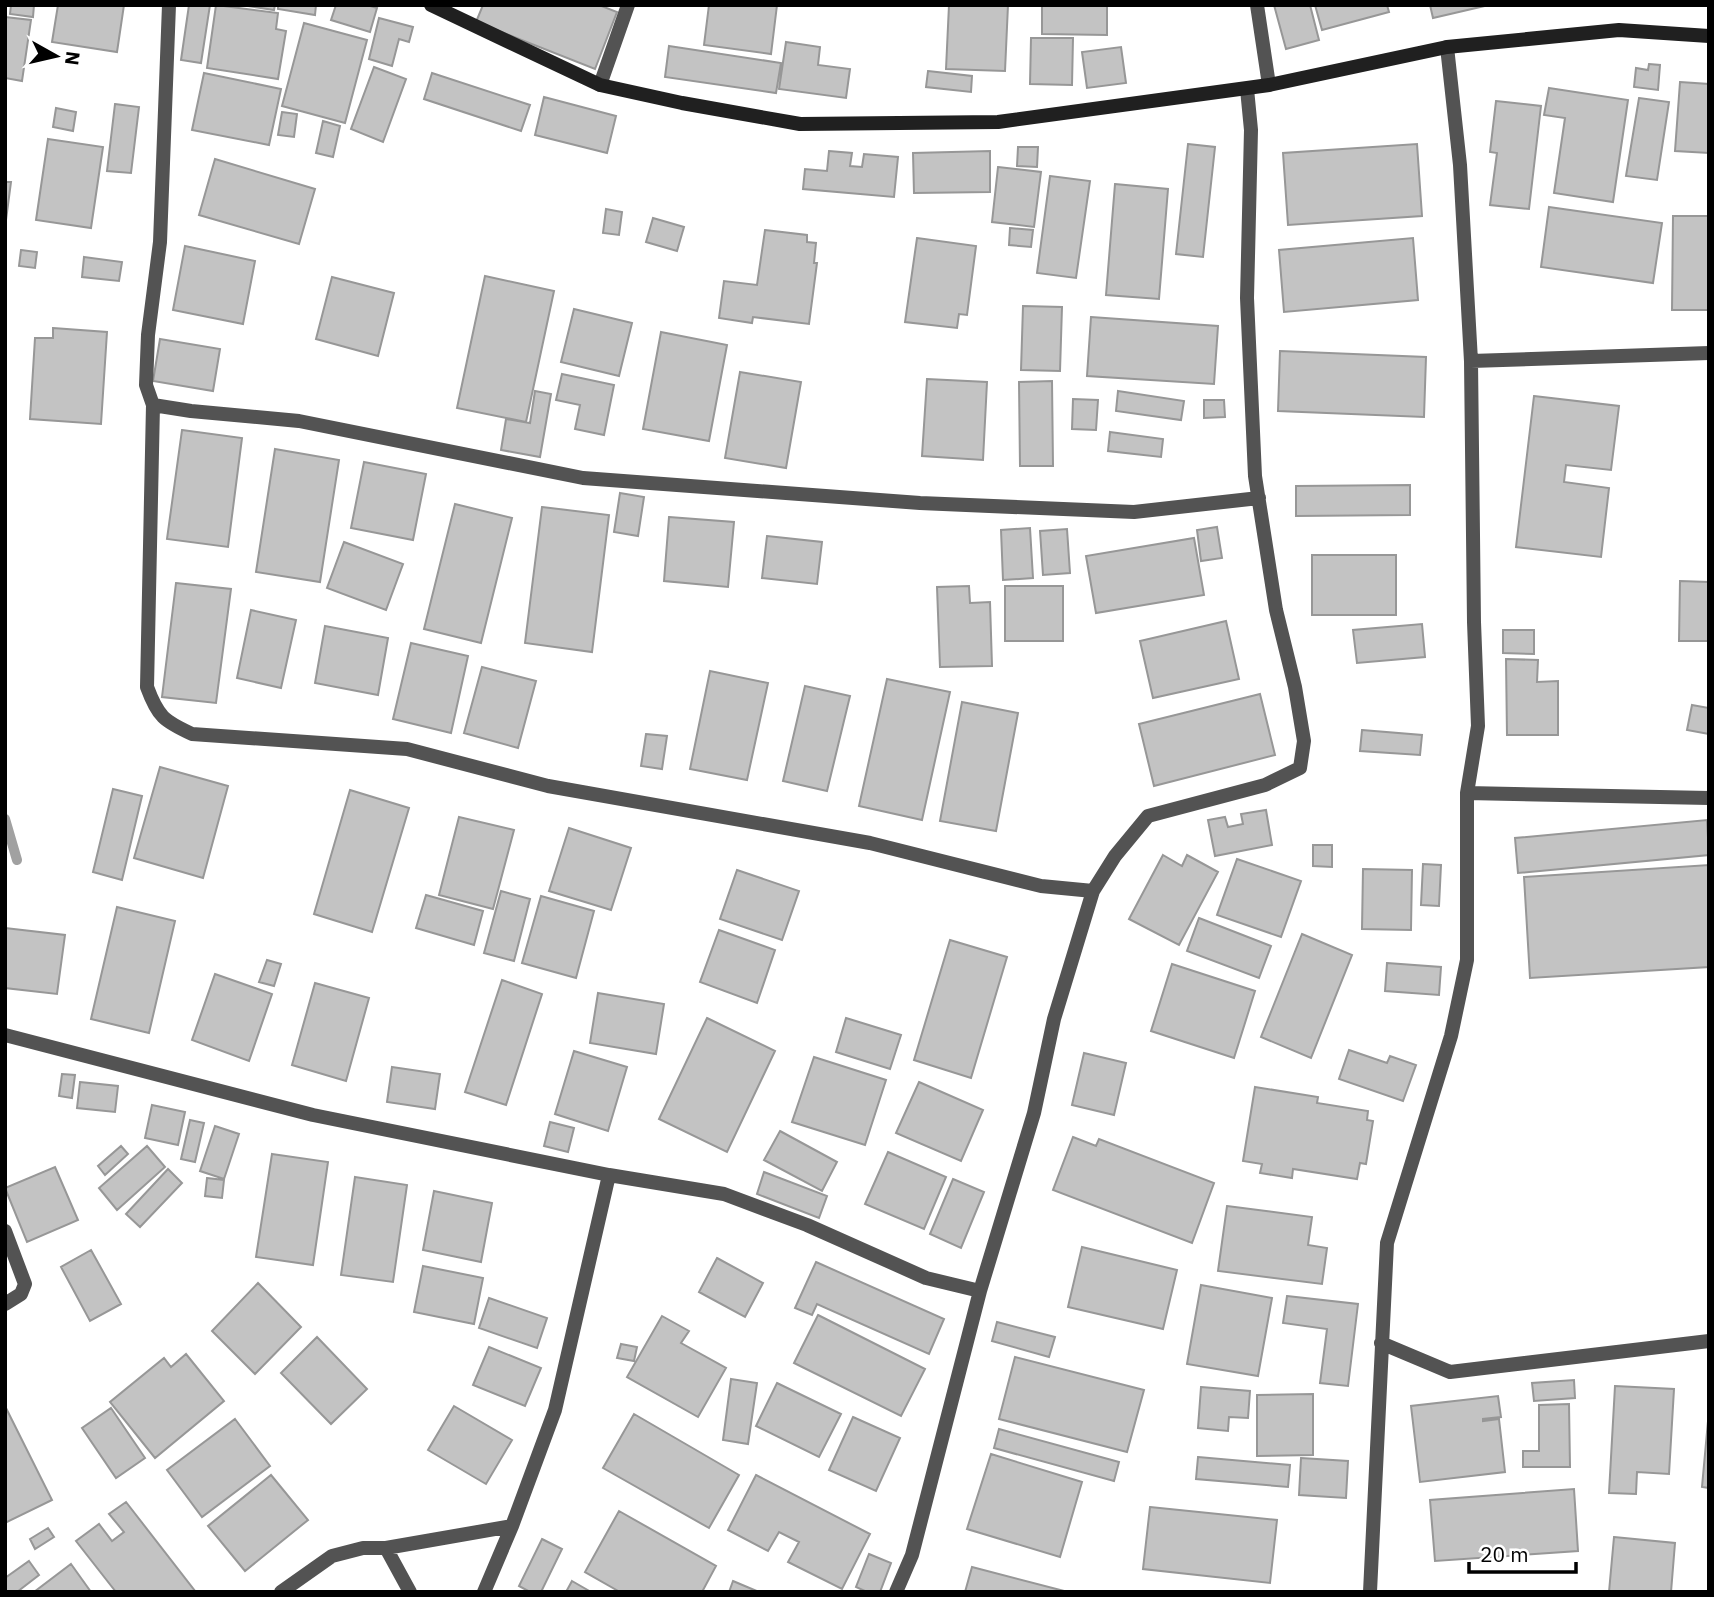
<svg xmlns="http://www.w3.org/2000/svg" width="1714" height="1597" viewBox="0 0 1714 1597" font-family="'IBM Plex Sans',sans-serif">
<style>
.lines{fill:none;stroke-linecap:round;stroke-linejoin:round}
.stream{stroke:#a1a1a1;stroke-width:10}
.building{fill:#c3c3c3;stroke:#979797;stroke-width:2}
.street{stroke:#535353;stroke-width:14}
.secondary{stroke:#202020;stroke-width:14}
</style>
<rect width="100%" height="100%" fill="#fff"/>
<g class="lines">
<path class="stream" d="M5 819 17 860"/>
</g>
<path class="building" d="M11 5H34L33 17 10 14Z
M58 5H124L117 52 52 42Z
M189 5H210L201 63 181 60Z
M216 5 278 13 276 29 286 31 278 79 207 68Z
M242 5H275L274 10Z
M278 5H316L315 15 278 9Z
M336 5H367L377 8 370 32 331 20Z
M483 5H599L617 12 595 69 476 22Z
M709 5H777L771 54 704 45Z
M949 5H1008L1005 71 946 69Z
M1042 5H1107V35L1042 34Z
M1274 5H1310L1319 40 1286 49Z
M1315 5H1387L1389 12 1322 30Z
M1430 5H1489L1433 18Z
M5 17 31 20 22 81 5 78Z
M379 18 413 27 409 42 399 39 392 66 369 59Z
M304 23 367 40 345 123 282 106Z
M1031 38H1073L1072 85 1030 84Z
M786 42 820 47 818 65 850 69 846 98 779 89Z
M669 46 781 63 776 93 665 77Z
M1121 47 1126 83 1087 88 1082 52Z
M1649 64 1660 65 1658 90 1634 87 1636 68 1648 70Z
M374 67 406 79 383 142 351 129Z
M928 71 972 76 971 92 926 87Z
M204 73 281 89 269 145 192 130Z
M432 73 530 105 521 131 424 99Z
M1680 82 1709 84V153L1675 151Z
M1549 88 1628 100 1613 202 1554 193 1565 118 1544 115Z
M544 97 616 116 607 153 535 135Z
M1639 98 1669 102 1657 180 1626 176Z
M1496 101 1541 106 1529 209 1490 205 1497 153 1490 152Z
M115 104 139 107 131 173 107 171Z
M56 108 76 112 73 131 53 127Z
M282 112 297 114 294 137 278 135Z
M323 121 340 126 333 157 316 153Z
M48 139 103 147 91 228 36 220Z
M1188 144 1215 147 1203 257 1176 254Z
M1417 144 1422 216 1288 225 1283 153Z
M1018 147H1038L1037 167 1017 166Z
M829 151 852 153 850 166 862 167 864 154 898 157 894 197 803 189 805 169 827 171Z
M990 151V192L914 193 913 153Z
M215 159 315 189 299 244 199 215Z
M998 167 1041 172 1034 227 992 222Z
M1050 176 1090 181 1076 278 1037 273Z
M5 182H11L6 220H5Z
M1115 184 1168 189 1159 299 1106 295Z
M1549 207 1662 223 1653 283 1541 267Z
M606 209 622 212 619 235 603 233Z
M1673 216H1709V310H1672Z
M653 218 684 227 677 251 646 242Z
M1010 228 1033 230 1031 247 1009 245Z
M765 230 807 235V242L816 243 814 263H817L809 324 753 317 752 323 719 318 724 281 757 285Z
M917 238 976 246 967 315 959 314 957 328 905 322Z
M1413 238 1418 300 1284 312 1279 250Z
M185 246 255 261 243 324 173 310Z
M21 250 37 252 35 268 19 266Z
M84 257 122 262 119 281 82 277Z
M485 276 554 291 526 422 457 408Z
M332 277 394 293 378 356 316 339Z
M1023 306 1062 307 1060 371 1021 370Z
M574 309 632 323 619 376 561 362Z
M1091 317 1218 326 1214 384 1087 376Z
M53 328 107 332 101 424 30 419 35 338H53Z
M661 332 727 345 709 441 643 429Z
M160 339 220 349 213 391 153 381Z
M1280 351 1426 357 1424 417 1278 411Z
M740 372 801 382 786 468 725 458Z
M562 374 614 385 604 435 575 429 580 405 556 400Z
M927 379 987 382 983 460 922 456Z
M1052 381 1053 466H1020L1019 382Z
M535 391 551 394 540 457 501 450 506 419 530 423Z
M1118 391 1184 401 1181 420 1116 411Z
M1534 396 1619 406 1611 470 1566 465 1564 482 1609 488 1601 557 1516 547Z
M1073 399 1098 400 1096 430 1072 429Z
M1204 400H1224L1225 417 1204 418Z
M182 430 242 438 228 547 167 539Z
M1110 432 1163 439 1161 457 1108 451Z
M275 449 339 460 320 582 256 572Z
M364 462 426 474 413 540 351 528Z
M1410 485V515L1296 516V486Z
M620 493 644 497 638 536 614 532Z
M455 504 512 518 481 643 424 629Z
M542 507 609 515 592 652 525 643Z
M669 517 734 522 728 587 664 581Z
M1217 527 1222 558 1201 561 1197 530Z
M1030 528 1033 578 1003 580 1001 530Z
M1067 529 1070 573 1043 575 1040 531Z
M767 536 822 542 817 584 762 578Z
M1194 538 1204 595 1096 613 1086 556Z
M344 542 403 564 386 610 327 588Z
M1312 555H1396V615H1312Z
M1680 581 1709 582V641H1679Z
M176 583 231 589 216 703 162 697Z
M969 586 970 603 990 602 992 666 940 667 937 587Z
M1005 586H1063V641H1005Z
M251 610 296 620 281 688 237 678Z
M1226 621 1239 679 1153 698 1140 641Z
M1422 624 1425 657 1357 663 1353 630Z
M325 626 388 638 378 695 315 683Z
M1503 630H1534V654L1503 653Z
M411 643 468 656 451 733 393 719Z
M1506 659 1538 660 1537 682 1558 681V735H1507Z
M482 667 536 681 518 748 464 733Z
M710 671 768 683 747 780 690 769Z
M887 679 950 692 922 820 859 806Z
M805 686 850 696 827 791 783 781Z
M1260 694 1275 755 1154 786 1139 724Z
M962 702 1018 713 996 831 940 821Z
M1692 705 1709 708V734L1687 730Z
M1362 730 1422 735 1420 755 1360 751Z
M646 734 667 736 662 769 641 766Z
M160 767 228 786 203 878 134 858Z
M113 789 142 796 122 880 93 872Z
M350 790 409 808 372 932 314 914Z
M1266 810 1272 845 1215 856 1208 820 1225 817 1228 827 1243 824 1241 814Z
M459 817 514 830 493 909 439 895Z
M1707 820 1709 855 1518 873 1515 838Z
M569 828 631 848 611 910 549 891Z
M1313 845H1332V867L1313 866Z
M1163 855 1182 866 1187 855 1218 872 1179 945 1129 919Z
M1237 859 1301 881 1281 937 1217 915Z
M1423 864 1441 865 1439 906 1421 905Z
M1709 865V967L1530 978 1524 877Z
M1363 869 1412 870 1411 930 1362 929Z
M737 870 799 891 782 940 720 919Z
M501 891 530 899 514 961 484 953Z
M426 895 483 911 474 945 416 928Z
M541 896 594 911 576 978 522 963Z
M117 907 175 921 149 1033 91 1019Z
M1199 918 1271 946 1259 978 1187 951Z
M5 928 65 935 57 994 5 988Z
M719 930 775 950 757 1003 700 982Z
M1302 934 1352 955 1311 1058 1261 1037Z
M950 940 1007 957 971 1078 914 1060Z
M267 960 281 964 274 986 259 982Z
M1387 963 1441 967 1439 995 1385 991Z
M1172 964 1255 991 1234 1058 1151 1031Z
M215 974 272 994 249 1061 192 1040Z
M502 980 542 994 506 1105 465 1092Z
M315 983 369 998 346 1081 292 1065Z
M598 993 664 1004 656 1054 590 1043Z
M707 1018 775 1051 727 1152 659 1119Z
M846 1018 901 1035 890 1069 836 1052Z
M1349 1050 1387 1063 1390 1056 1416 1065 1403 1101 1339 1079Z
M574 1051 627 1067 608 1131 555 1114Z
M1084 1053 1126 1063 1114 1115 1072 1105Z
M814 1057 886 1080 865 1145 792 1122Z
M392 1067 440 1074 435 1109 387 1102Z
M62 1074 75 1075 72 1098 59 1096Z
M80 1082 118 1086 115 1112 77 1108Z
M919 1082 983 1110 961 1161 896 1133Z
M1255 1087 1318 1097 1317 1103 1368 1111 1367 1120 1373 1121 1366 1164 1360 1163 1357 1179 1293 1169 1292 1178 1260 1173 1262 1164 1243 1161Z
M152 1105 185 1112 178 1145 145 1138Z
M190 1120 204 1123 195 1162 181 1159Z
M550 1122 574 1128 568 1152 544 1146Z
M215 1126 239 1134 224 1179 200 1171Z
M780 1131 837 1162 822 1191 764 1160Z
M1073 1137 1096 1146 1099 1139 1214 1183 1192 1243 1053 1190Z
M121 1146 128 1154 105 1175 98 1166Z
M147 1146 165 1167 117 1210 99 1188Z
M888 1152 946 1177 924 1229 865 1204Z
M272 1154 328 1162 313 1265 256 1257Z
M55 1167 78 1220 27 1242 5 1188Z
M168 1169 182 1183 140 1227 126 1214Z
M764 1172 827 1196 819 1218 757 1194Z
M355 1177 407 1185 393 1282 341 1275Z
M207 1178 224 1180 222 1198 205 1196Z
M953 1179 984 1192 961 1248 930 1234Z
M434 1191 492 1203 481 1262 423 1250Z
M1227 1206 1312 1217 1308 1245 1327 1248 1322 1284 1218 1271Z
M1082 1247 1177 1270 1163 1329 1068 1307Z
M91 1250 121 1304 90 1321 61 1267Z
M717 1258 763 1283 745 1317 699 1292Z
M816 1262 944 1319 929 1354 817 1304 812 1315 795 1308Z
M423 1266 483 1278 474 1324 414 1312Z
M258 1283 301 1327 255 1374 212 1331Z
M1201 1285 1272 1298 1258 1376 1187 1364Z
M1287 1296 1358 1304 1348 1386 1320 1383 1327 1329 1283 1323Z
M489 1298 547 1318 537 1348 479 1328Z
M818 1315 925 1369 901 1416 794 1363Z
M662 1316 689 1331 681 1343 726 1368 698 1417 627 1377Z
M997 1322 1055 1337 1049 1357 992 1341Z
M317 1337 367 1389 331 1424 281 1373Z
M621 1344 637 1347 634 1361 617 1358Z
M489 1347 541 1368 525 1406 473 1385Z
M186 1354 224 1401 155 1458 110 1402 164 1358 171 1367Z
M1015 1357 1144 1390 1127 1452 999 1419Z
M731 1379 757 1383 748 1444 723 1440Z
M1574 1380 1575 1398 1534 1401 1532 1383Z
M777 1383 841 1414 819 1457 756 1426Z
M1615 1386 1674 1389 1669 1474 1637 1472 1636 1494 1609 1493Z
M1201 1387 1250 1391 1248 1418 1229 1417 1228 1431 1198 1428Z
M1313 1394V1455L1257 1456V1395Z
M1498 1396 1501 1417 1483 1419V1421L1499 1419 1505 1472 1420 1482 1411 1406Z
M1569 1404 1570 1467H1523V1451H1539V1405Z
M5 1406 52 1500 5 1523Z
M454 1406 512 1440 486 1484 428 1450Z
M111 1408 145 1458 116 1478 82 1428Z
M1709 1410V1488L1702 1487Z
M634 1414 739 1475 709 1528 603 1468Z
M853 1417 900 1438 876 1491 829 1470Z
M235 1419 270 1466 202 1517 167 1470Z
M999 1429 1119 1462 1114 1481 994 1448Z
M991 1454 1082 1482 1060 1557 967 1529Z
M1198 1457 1290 1465 1288 1487 1196 1479Z
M1301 1458 1348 1461 1346 1498 1299 1495Z
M271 1475 308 1520 245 1571 208 1526Z
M756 1475 870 1534 842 1589 788 1562 799 1542 779 1532 768 1551 728 1530Z
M1574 1489 1578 1551 1435 1561 1430 1500Z
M126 1502 195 1591 194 1592H116L76 1541 99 1524 112 1541 124 1532 109 1514Z
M1150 1507 1277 1520 1270 1583 1143 1569Z
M619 1511 716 1566 702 1592H620L585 1572Z
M48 1528 54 1537 35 1549 30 1539Z
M1614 1537 1675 1543 1671 1592H1609Z
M542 1539 562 1549 541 1592H530L519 1586Z
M869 1554 891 1563 880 1592H867L856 1587Z
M29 1561 39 1575 17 1592H5V1578Z
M71 1564 91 1592H34Z
M972 1567 1068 1592H965Z
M572 1581 591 1592H566Z
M733 1581 759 1592H729Z"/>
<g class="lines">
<path class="street" d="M169 5 160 242 148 335 146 385 153 405 147 687C158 717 164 721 192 734L407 749 548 786 870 843 1041 886 1093 891
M1257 5 1269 85
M600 85 628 5
M1471 361 1709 353
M153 405 191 411 299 421 583 478 920 503 1134 512 1259 498
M1467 793 1709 798
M5 1035 313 1115 609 1175 724 1194 807 1225 926 1278 980 1291
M5 1231 25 1284 21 1294 5 1304
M1381 1343 1450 1372 1709 1341
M386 1548 410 1592
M281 1592 332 1556 363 1548H386L512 1526 555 1410 609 1175
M484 1592 512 1526
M896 1592 912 1555 980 1291 1034 1113 1054 1019 1093 891 1115 856 1148 816 1265 785 1300 768 1304 741 1295 687 1276 610 1255 476 1247 298 1251 130 1247 89
M1370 1592 1387 1243 1451 1036 1467 960V793L1478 726 1474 622 1471 361 1460 165 1447 47"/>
<path class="secondary" d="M431 5 600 85 682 103 800 124 998 122 1269 85 1447 47 1619 30 1709 36"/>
</g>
<rect width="1714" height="1597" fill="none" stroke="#000000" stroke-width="14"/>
<g transform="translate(56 56) rotate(98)" stroke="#ffffff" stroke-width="5" paint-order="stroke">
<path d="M0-5L12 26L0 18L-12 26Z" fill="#000000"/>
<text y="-10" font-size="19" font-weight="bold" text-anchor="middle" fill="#000000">N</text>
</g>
<path d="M1469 1562v10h107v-10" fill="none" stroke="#000000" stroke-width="3.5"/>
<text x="1480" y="1562" font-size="21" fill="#000000" stroke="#ffffff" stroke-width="5" paint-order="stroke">20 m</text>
</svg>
